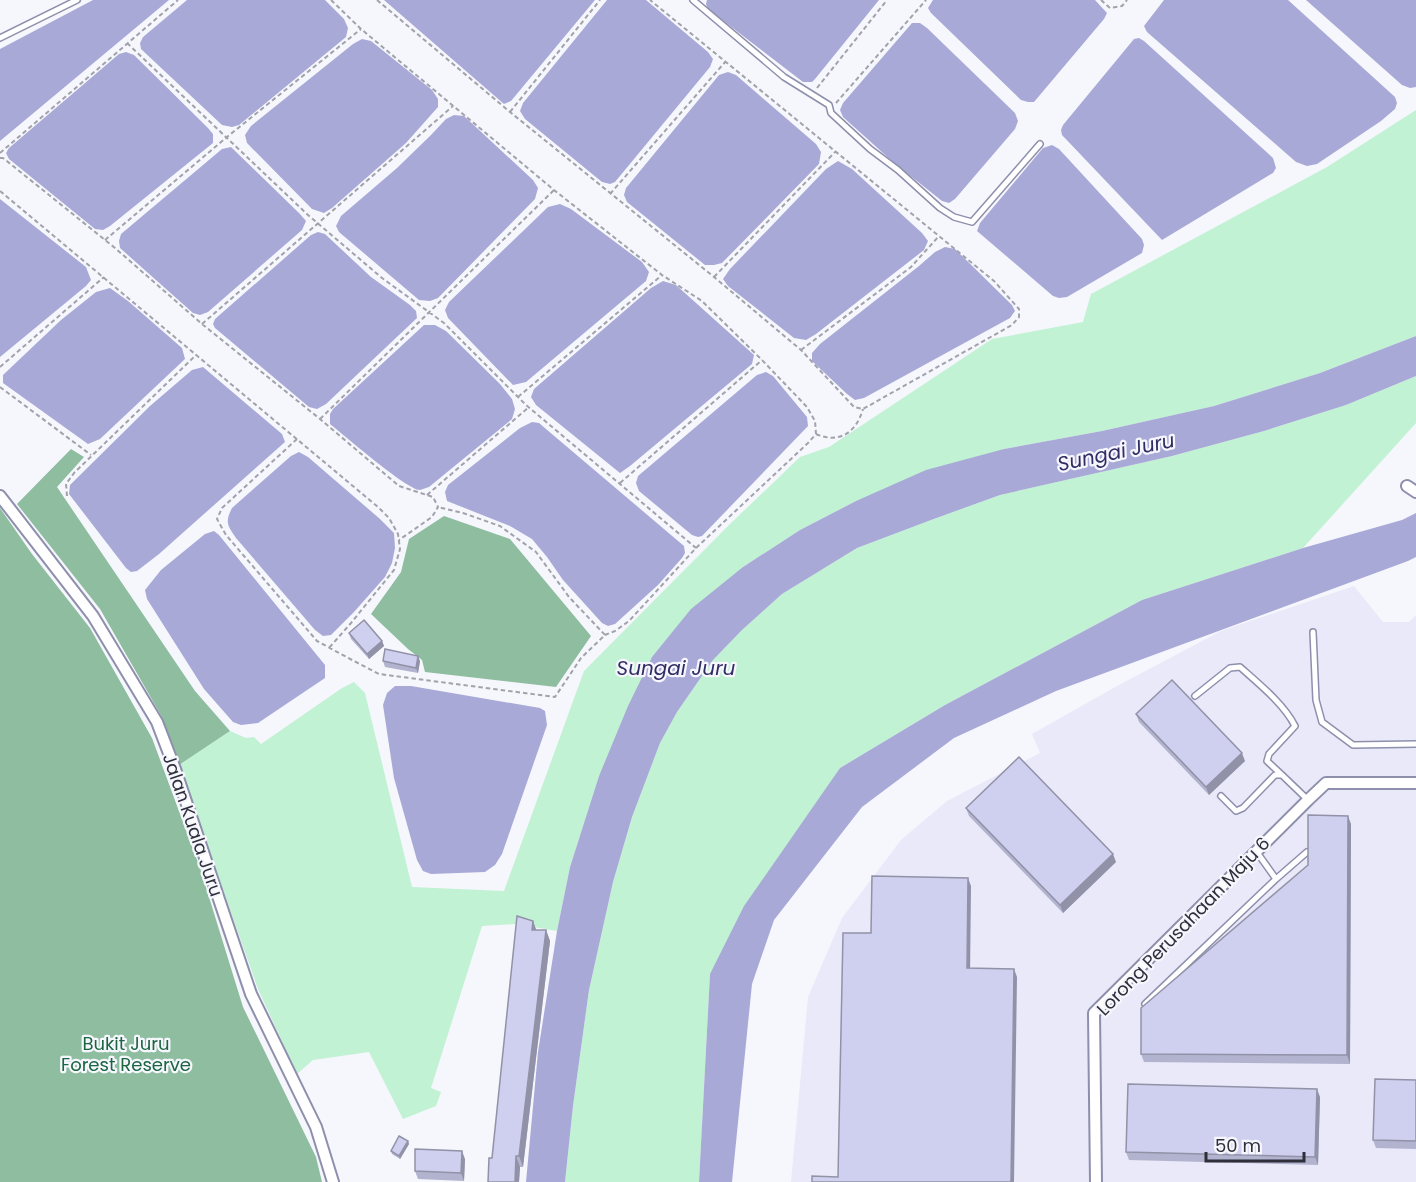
<svg xmlns="http://www.w3.org/2000/svg" width="1416" height="1182" viewBox="0 0 1416 1182" font-family="Poppins,sans-serif">
<style>
.built{fill:#e9e9f9}
.green{fill:#c1f2d3}
.forest{fill:#8ebda0}
.water{fill:#a8a9d7}
.lines{fill:none;stroke-linecap:round;stroke-linejoin:round}
.lane-casing{stroke:#8e8fac;stroke-width:8}
.street-casing{stroke:#8e8fac;stroke-width:14}
.path{stroke:#a2a2ab;stroke-width:2;stroke-dasharray:4.5 3;stroke-linecap:butt}
.lane{stroke:#fff;stroke-width:5}
.street{stroke:#fff;stroke-width:10}
.wall{fill:#b2b3ce}
.shaded-wall{fill:#9192a7}
.building{fill:#cfd0ef;stroke:#9192a7;stroke-width:1.5}
.labels{text-anchor:middle;dominant-baseline:central;stroke-width:4.5;stroke-linejoin:round;paint-order:stroke}
.street-label{font-size:18px;fill:#2e2f3b;stroke:#f6f6fd}
.park-label{font-size:18px;fill:#1a6641;stroke:#f6f6fd}
.water-label{font-size:20px;font-style:italic;fill:#312c64;stroke:#f6f6fd}
</style>
<rect width="100%" height="100%" fill="#f6f6fd"/>
<path class="built" d="M1354 586 1383 622H1409L1416 615V1182H791L808 997 842 918 901 840 947 801 1040 753 1032 734 1117 686 1221 631Z"/>
<path class="green" d="M1416 110V336L1320 373 1214 406 1102 431 1004 449 856 501 800 530 743 567 599 776 570 867 557 931 516 924 482 926 431 1088 441 1092 436 1106 403 1119 369 1052 313 1060 297 1074 258 989 179 765 230 731 246 738 254 737 261 744 342 688 354 682 365 693 412 887 504 891 584 671 729 525 800 457 829 447 992 339 1083 322 1091 294 1327 167Z
M1416 376V423L1303 548 1142 600 945 705 840 768 710 974 699 1182H565L573 1106 589 990 613 882 632 817 660 743 677 712 713 660 742 630 782 594 857 548 931 520 1000 495 1172 456 1264 431 1346 405Z"/>
<path class="forest" d="M71 449 84 457 57 487 195 691 230 731 179 765 162 717 100 609 17 504Z
M0 508 32 554 90 628 152 738 200 868 243 1007 316 1157 322 1182H0Z
M444 516 510 539 591 636 556 687 425 672 422 660 408 649 371 614 401 572 409 539Z"/>
<path class="water" d="M93 0H169L0 141V49Z
M187 0H325L344 19 348 28 346 37 239 125 232 127 222 125 141 49 140 43 143 37Z
M384 0H595L511 101 504 104Z
M607 0H646L708 52 713 59 710 67 615 182 610 184 602 182 525 119 520 111 523 103Z
M707 0H879L815 79 812 82H803L708 9 706 4Z
M933 0H1095L1107 13 1104 19 1034 102H1028L1021 100 931 13 928 8Z
M1164 0H1288L1395 97 1397 103 1395 109 1381 121 1317 164 1307 166 1296 162 1147 32 1144 26Z
M1306 0H1416V87L1410 88 1402 85Z
M912 23H920L927 28 1015 113 1018 121 1015 129 955 199 949 203 942 201 893 162 843 117 840 110 843 103Z
M1139 38 1144 41 1273 158 1276 168 1273 173 1162 240 1062 135 1061 130 1063 125 1134 39Z
M362 39 371 41 432 90 438 99V107L406 143 332 208 324 213 312 209 247 143 245 135 251 126 353 44Z
M126 52 134 55 208 128 213 134V143L110 226 103 230 95 229 9 159 6 153 9 148 119 54Z
M728 72 736 75 816 144 821 152 819 164 722 263 714 265H705L627 202 624 195 626 188 719 75Z
M454 115 464 116 533 180 538 188 535 199 438 298 430 301 419 300 339 232 336 226 341 216 397 168 431 135 446 119Z
M1052 145 1059 149 1142 239 1144 245 1142 253 1067 297 1059 298 1053 296 977 231 980 223 1043 148Z
M231 147 300 214 306 221 302 230 208 312 200 315 193 313 120 248 119 241 121 234 222 149Z
M838 161 852 169 922 233 928 241 924 250 816 334 806 340 794 338 728 286 723 279 730 269 826 169Z
M0 199 86 267 91 280 86 286 0 357Z
M560 204 571 209 642 262 649 272 646 281 526 382 513 385 448 318 445 310 449 302 548 207Z
M318 232 325 234 371 277 410 305 416 311 417 318 326 404 317 409 309 407 215 328 213 324 215 319 311 235Z
M945 247 955 249 1012 305 1015 311 1010 318 864 398 855 400 847 394 812 361V353L820 344 919 266 935 252Z
M663 281 676 285 754 355 752 364 630 466 620 473 536 405 531 397 534 389 651 288Z
M110 288 128 301 182 348 185 359 100 439 88 444 3 383V375L61 320 96 292Z
M424 325H435L446 331 500 384 512 399 515 409 512 419 429 487C428 487 421 490 420 490 407 490 344 435 330 424V414L333 409Z
M1416 336V376L1346 405 1264 431 1172 456 1000 495 931 520 857 548 782 594 742 630 713 660 677 712 660 743 632 817 613 882 589 990 573 1106 565 1182H526L538 1052 557 931 570 867 599 776 628 706 652 657 691 609 743 567 800 530 856 501 926 470 1004 449 1102 431 1214 406 1320 373Z
M203 367 282 434 285 442 159 554 137 571 131 572 126 568 69 494 70 485 150 406 192 370Z
M766 372 773 376 807 417 808 426 702 536 698 537 692 535 639 491 636 483 638 476 757 375Z
M532 422 539 423 546 429 684 546 685 553 682 558 658 585 615 624 608 626 602 623 563 580 547 557 532 539 510 526 447 501 445 492 448 485 520 428Z
M299 452 308 457 380 519 394 533 395 548 392 563 385 577 354 612 331 635 323 636 315 630 236 538C227 525 225 522 232 508L291 456Z
M1416 513V557L1408 561 1056 691 954 738 862 807 774 920 752 984 732 1182H699L710 974 744 906 840 768 945 705 1142 600 1303 548 1402 520Z
M214 531 219 535 325 665V678L258 723 241 725 233 722 204 689 147 599 145 590 161 570 205 534Z
M395 686H411L540 708 545 711 547 725 502 854 495 865 485 872 431 874 423 871 417 860 394 778 383 705 387 693Z"/>
<g class="lines">
<defs>
<path id="lane" d="M693 0 784 77 829 105 831 113 870 149 898 170 940 208 954 217 972 222 1040 144
M0 38 77 0
M1313 632 1316 700 1322 722 1353 745 1416 744
M1195 696 1230 668 1240 667C1258 683 1284 704 1295 726L1269 754 1267 761 1282 775
M1221 796 1236 811 1243 808 1275 775H1282L1308 800
M1276 879 1307 852
M1145 1004 1276 879 1256 851"/>
<path id="street" d="M1407 486 1416 492
M0 496 93 616 157 722 175 769 251 994 316 1127 333 1182
M1096 1182 1094 1013 1308 800 1326 783H1416"/>
</defs>
<use href="#lane" class="lane-casing"/>
<use href="#street" class="street-casing"/>
<path class="path" d="M331 0 361 29 554 190 662 275 702 301 762 360 807 407 815 421 816 434 808 443 696 548 629 621 615 631 605 635
M377 0 510 112 714 277 801 350 854 407 863 409 1012 325 1019 317V309L994 281 650 0
M1101 0 1110 8 1122 6 1127 0
M127 43 308 215 382 278 444 323 526 405 696 548
M817 88 887 0
M836 103 926 0
M510 112 600 0
M0 153 178 0
M0 158H3L115 248 202 324 320 419 399 486 433 497 438 507 432 517 399 540
M0 191 378 507 389 518 398 534 400 549 394 570 351 623 329 648
M610 194 726 61
M105 240 227 137 361 29
M714 277 835 152
M202 324 453 106
M801 350 911 267 939 236
M0 367 104 277
M0 387 91 455
M518 397 662 275
M320 419 554 190
M816 434C839 444 856 433 863 409
M297 439 222 508 217 519 226 535 317 641 352 660 379 674 555 697 581 658 605 635 569 597 536 552 500 526 463 513 438 507
M620 483 762 360
M427 495 529 407
M67 496 66 484 74 473 196 355"/>
<use href="#lane" class="lane"/>
<use href="#street" class="street"/>
</g>
<path class="wall" d="M349 633 382 641 384 646 369 659 351 639Z
M383 661H420L418 673 385 667Z
M1136 714 1245 761 1209 795 1139 722Z
M966 808 1116 862 1063 913 969 816Z
M1351 824 1350 1064 1144 1062 1141 1054Z
M533 921 536 930H546L550 941 523 1167H520L519 1182H488Z
M1416 1080V1149L1376 1148 1373 1140Z
M1320 1097 1318 1165 1129 1160 1126 1152Z
M408 1141 409 1144 400 1159 392 1154 391 1151Z
M465 1159 464 1181 418 1179 415 1171Z"/>
<path class="shaded-wall" d="M382 641 384 646 369 659 367 654Z
M418 656 420 661 418 673 416 668Z
M1242 753 1245 761 1209 795 1206 787Z
M1348 816 1351 824 1350 1064 1347 1055Z
M1113 854 1116 862 1063 913 1060 905Z
M968 878 971 886 970 977 967 968Z
M533 921 537 932 532 930Z
M546 930 550 941 523 1167 519 1156Z
M1014 969 1017 977 1014 1182H1011Z
M1317 1089 1320 1097 1318 1165 1315 1157Z
M408 1141 409 1144 400 1159 399 1156Z
M462 1151 465 1159 464 1181 461 1173Z
M516 1156 520 1167 519 1182H515Z"/>
<path class="building" d="M364 620 382 641 367 654 349 633Z
M385 649 418 656 416 668 383 661Z
M1172 680 1242 753 1206 787 1136 714Z
M1019 757 1113 854 1060 905 966 808Z
M1308 815 1348 816 1347 1055 1141 1054V1008L1308 865Z
M872 876 968 878 967 968 1014 969 1011 1182H812V1176L838 1177 843 933H871Z
M517 916 533 921 532 930H546L519 1156H516L515 1182H488L489 1158H492Z
M1375 1079 1416 1080V1141L1373 1140Z
M1128 1084 1317 1089 1315 1157 1126 1152Z
M399 1136 408 1141 399 1156 391 1151Z
M415 1149 462 1151 461 1173 415 1171Z"/>
<g class="labels">
<g class="street-label">
<text transform="translate(193 825) rotate(71)">Jalan Kuala Juru</text>
<text transform="translate(1183 926) rotate(-46)">Lorong Perusahaan Maju 6</text>
</g>
<g class="park-label">
<text x="126" y="1043">Bukit Juru<tspan x="126" dy="21">Forest Reserve</tspan></text>
</g>
<g class="water-label">
<text transform="translate(1116 452) rotate(-12)">Sungai Juru</text>
<text x="676" y="668">Sungai Juru</text>
</g>
</g>
<path d="M1206 1152v9h98v-9" fill="none" stroke="#2e2f3b" stroke-width="3"/>
<text x="1215" y="1152" font-size="18" fill="#2e2f3b" stroke="#f6f6fd" stroke-width="4.5" paint-order="stroke">50 m</text>
</svg>
